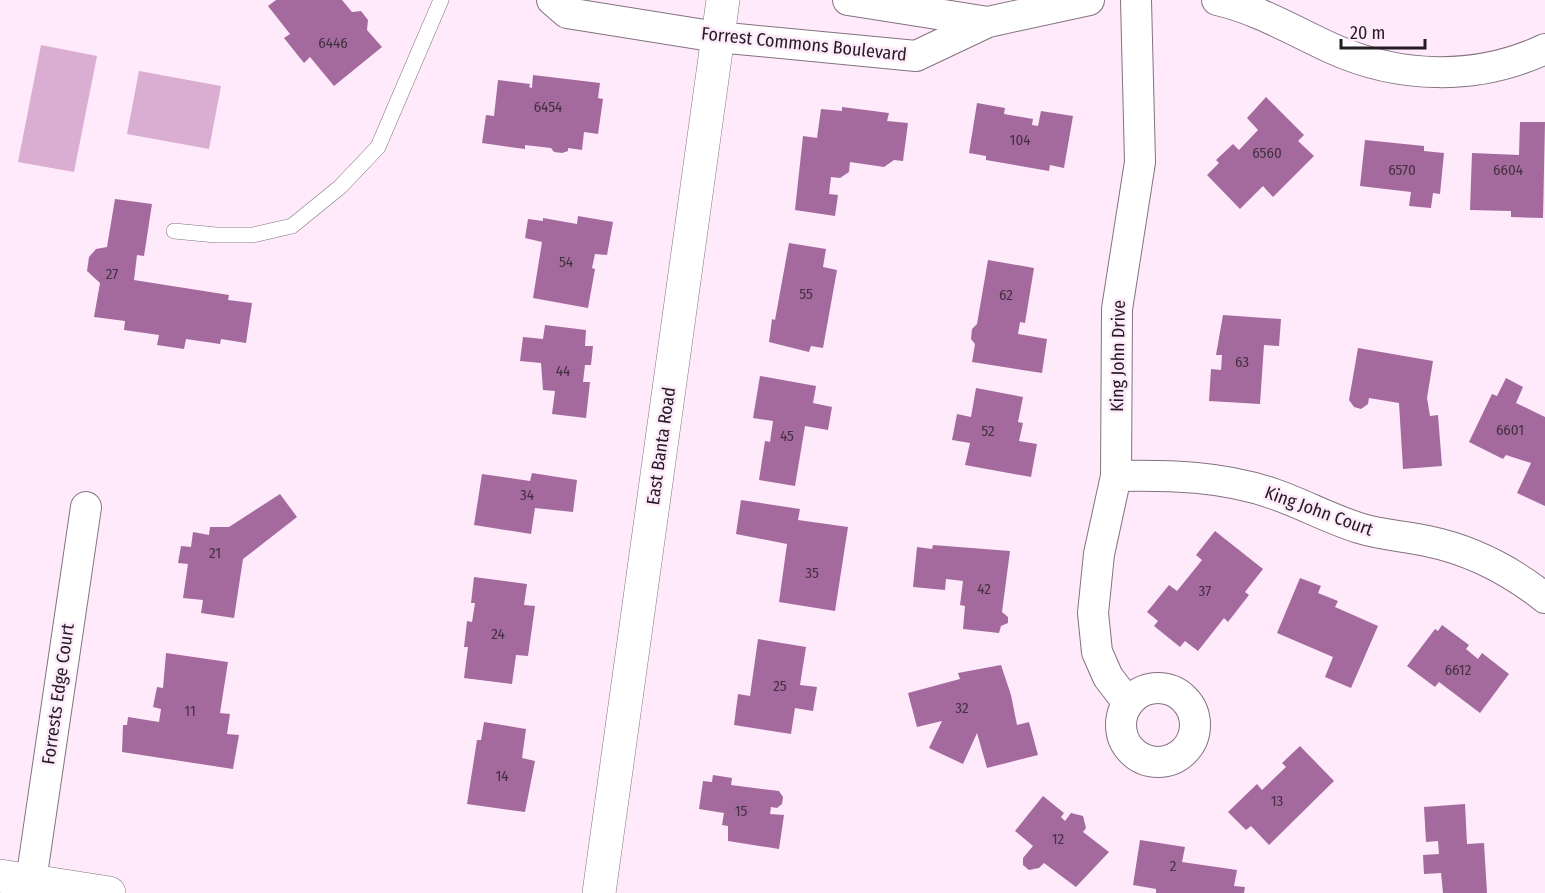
<svg xmlns="http://www.w3.org/2000/svg" width="1545" height="893" viewBox="0 0 1545 893" font-family="'Fira Sans Condensed',sans-serif">
<style>
.green{fill:#daadd3}
.building{fill:#a46a9d}
.lines{fill:none;stroke-linecap:round;stroke-linejoin:round}
.service-casing{stroke:#837280;stroke-width:16}
.minor-casing{stroke:#837280;stroke-width:32}
.tertiary-casing{stroke:#837280;stroke-width:34}
.primary-casing{stroke:#837280;stroke-width:34}
.service{stroke:#fff;stroke-width:15}
.minor{stroke:#fff;stroke-width:30}
.tertiary{stroke:#fff;stroke-width:33}
.primary{stroke:#fff;stroke-width:33}
.labels{text-anchor:middle;dominant-baseline:central;stroke-width:5;stroke-linejoin:round;paint-order:stroke}
.number-label{font-size:15px;fill:#433041}
.street-label{font-size:18px;fill:#231c22;stroke:#feeafa}
</style>
<rect width="100%" height="100%" fill="#feeafa"/>
<path class="green" d="M41 45 97 56 74 172 18 162Z
M139 71 221 86 209 149 127 134Z"/>
<path class="building" d="M276 0H342L352 12 361 11 368 20 367 30 382 47 334 86 310 57 304 63 284 38 290 34 268 6Z
M533 75 600 83 598 98 603 99 598 134 584 132 582 150 568 148V151L562 153 554 152 551 148 525 145V149L482 143 486 115 494 116 498 80 530 84 529 87 532 88Z
M1266 97 1304 135 1298 141 1314 156 1273 197 1263 186 1240 209 1207 175 1219 163 1216 160 1233 144 1239 150 1258 130 1247 118Z
M977 103 1005 108 1004 114 1033 119 1032 125 1038 126 1041 111 1073 116 1064 168 1050 165 1049 171 986 160V156L969 153Z
M842 107 889 113 887 121 908 123 903 161 894 160 884 167 850 162 849 172 840 178 831 177 829 194 838 195 835 216 795 210 803 136 817 138 821 109 842 111Z
M1520 122H1545L1543 218 1511 217V211L1470 210 1472 153 1519 155Z
M1365 140 1424 146V151L1444 153 1440 194 1433 193 1431 208 1409 206 1411 192 1360 186Z
M115 199 152 204 144 256 137 255 134 280 229 295 228 300 252 303 246 343 221 339 220 344 186 339 184 349 157 345 159 335 124 330 125 321 94 317 100 283 87 271 89 257 96 249 107 247Z
M578 216 613 222 607 255 595 254 592 268 595 269 588 308 533 298 542 242 525 238 528 219 543 221V218L577 224Z
M789 243 826 249 823 267 837 270 823 348 811 346 809 352 769 342 772 319 775 320Z
M988 260 1034 268 1025 323 1020 322 1018 334 1047 339 1042 373 972 362 975 344 971 339 972 329 977 324Z
M1223 315 1281 319 1279 346 1264 345 1260 404 1209 401 1211 369 1221 370 1222 355H1216Z
M545 325 586 330 585 346H593L591 365H585L583 382H590L586 418 552 414 555 391 543 390 541 363 520 361 523 337 543 339Z
M1358 348 1433 361 1427 398 1430 416 1438 415 1442 466 1403 469 1399 403 1369 398 1368 404 1361 409 1354 407 1349 400Z
M760 376 816 386 813 403 832 407 828 430 805 426 795 486 759 480 765 441 770 442 773 421 753 418Z
M1506 378 1523 387 1516 403 1545 417V506L1517 493 1531 463 1506 455 1503 459 1469 442 1492 394 1497 396Z
M976 388 1023 397 1018 422 1023 423 1019 441 1037 444 1031 477 965 465 970 443 952 440 957 414 971 417Z
M532 473 577 480 573 512 535 508 531 534 474 525 482 474 530 481Z
M280 494 297 517 243 559 234 618 201 613 203 600 183 598 188 564 178 563 181 546 191 547 193 532 209 535 210 527H229Z
M741 500 800 509 798 520 848 527 835 611 779 602 787 544 736 534Z
M1215 531 1263 569 1245 592 1249 595 1228 622 1224 618 1198 651 1185 641 1180 647 1154 626 1158 621 1147 612 1169 585 1177 591 1202 560 1196 555Z
M933 545 1010 551 1002 612 1008 617V623L1001 626 999 633 963 629 965 606 960 605 963 581 946 579 945 590 913 587 917 547 932 549Z
M474 577 527 584 524 605 535 606 528 656 516 655 512 684 464 678 468 647H464L467 621 472 622 475 603H471Z
M1300 578 1321 586 1318 593 1338 601 1335 607 1378 626 1351 688 1325 677 1333 657 1277 633Z
M1442 625 1469 645 1466 649 1478 659 1482 653 1509 674 1480 713 1439 682 1435 687 1407 666 1435 629 1438 631Z
M758 639 806 647 800 685 817 687 813 711 795 708 791 734 734 725 738 694 750 696Z
M166 653 228 662 220 713 230 714 227 734 239 735 233 769 122 752 123 725H127L128 717 159 722 161 709 153 707 157 687 163 688Z
M1001 665 1011 695 1017 725 1029 722 1038 755 987 768 977 733 963 764 929 748 942 721 917 727 908 693 960 679 958 673Z
M484 722 526 729 522 758 535 761 525 812 467 804 477 740H481Z
M1300 746 1334 781 1269 845 1251 826 1246 830 1228 812 1257 784 1262 790 1286 767 1282 763Z
M713 775 732 778 731 785 779 791 783 797 782 804 777 808 771 807 770 814 784 815 779 849 728 841V826L722 825 724 813 699 809 703 781 712 782Z
M1043 796 1064 813 1061 817 1065 821 1071 813 1083 816 1086 828 1083 832 1109 852 1076 887 1044 863 1039 868 1029 870 1023 865V858L1033 846 1015 831Z
M1465 804 1467 844 1484 843 1487 893H1443L1441 873 1424 874 1423 855 1439 854 1438 841 1426 842 1424 807Z
M1140 840 1185 847 1182 862 1237 870 1234 886 1245 887 1244 893H1156V889L1133 885Z"/>
<g class="lines">
<defs>
<path id="service" d="M174 231 216 235H253L292 226 340 187 378 147 441 0"/>
<path id="minor" d="M552 0 567 13 717 37 916 56 988 22 1089 0
M848 0 988 22
M1217 0C1257 9 1294 31 1331 48 1399 79 1477 81 1545 49
M1116 476C1170 475 1223 476 1274 494 1303 504 1330 519 1359 528 1381 535 1404 536 1427 541 1471 550 1510 570 1545 598
M1121 725a37 37 0 1 1 74 0a37 37 0 1 1-74 0Z
M1128 703 1108 677 1097 652 1093 613 1099 554 1116 476 1117 309 1140 162 1136 0
M31 881 86 507"/>
<path id="tertiary" d="M599 893 723 0"/>
<path id="primary" d="M0 876 109 893"/>
</defs>
<use href="#service" class="service-casing"/>
<use href="#minor" class="minor-casing"/>
<use href="#tertiary" class="tertiary-casing"/>
<use href="#primary" class="primary-casing"/>
<use href="#service" class="service"/>
<use href="#minor" class="minor"/>
<use href="#tertiary" class="tertiary"/>
<use href="#primary" class="primary"/>
</g>
<g class="labels">
<g class="number-label">
<text x="333" y="43">6446</text>
<text x="548" y="107">6454</text>
<text x="1020" y="140">104</text>
<text x="1267" y="153">6560</text>
<text x="1402" y="170">6570</text>
<text x="1508" y="170">6604</text>
<text x="566" y="262">54</text>
<text x="112" y="274">27</text>
<text x="806" y="294">55</text>
<text x="1006" y="295">62</text>
<text x="1242" y="362">63</text>
<text x="563" y="371">44</text>
<text x="1510" y="430">6601</text>
<text x="988" y="431">52</text>
<text x="787" y="436">45</text>
<text x="527" y="495">34</text>
<text x="215" y="553">21</text>
<text x="812" y="573">35</text>
<text x="984" y="589">42</text>
<text x="1205" y="591">37</text>
<text x="498" y="634">24</text>
<text x="1458" y="670">6612</text>
<text x="780" y="686">25</text>
<text x="962" y="708">32</text>
<text x="190" y="711">11</text>
<text x="502" y="776">14</text>
<text x="1277" y="801">13</text>
<text x="741" y="811">15</text>
<text x="1058" y="839">12</text>
<text x="1173" y="866">2</text>
</g>
<g class="street-label">
<text transform="translate(804 44) rotate(6)">Forrest Commons Boulevard</text>
<text transform="translate(1118 356) rotate(-89)">King John Drive</text>
<text transform="translate(661 446) rotate(-82)">East Banta Road</text>
<text transform="translate(1319 511) rotate(20)">King John Court</text>
<text transform="translate(58 694) rotate(-82)">Forrests Edge Court</text>
</g>
</g>
<path d="M1341 39v9h84v-9" fill="none" stroke="#231c22" stroke-width="3"/>
<text x="1350" y="39" font-size="18" fill="#231c22" stroke="#feeafa" stroke-width="4.5" paint-order="stroke">20 m</text>
</svg>
